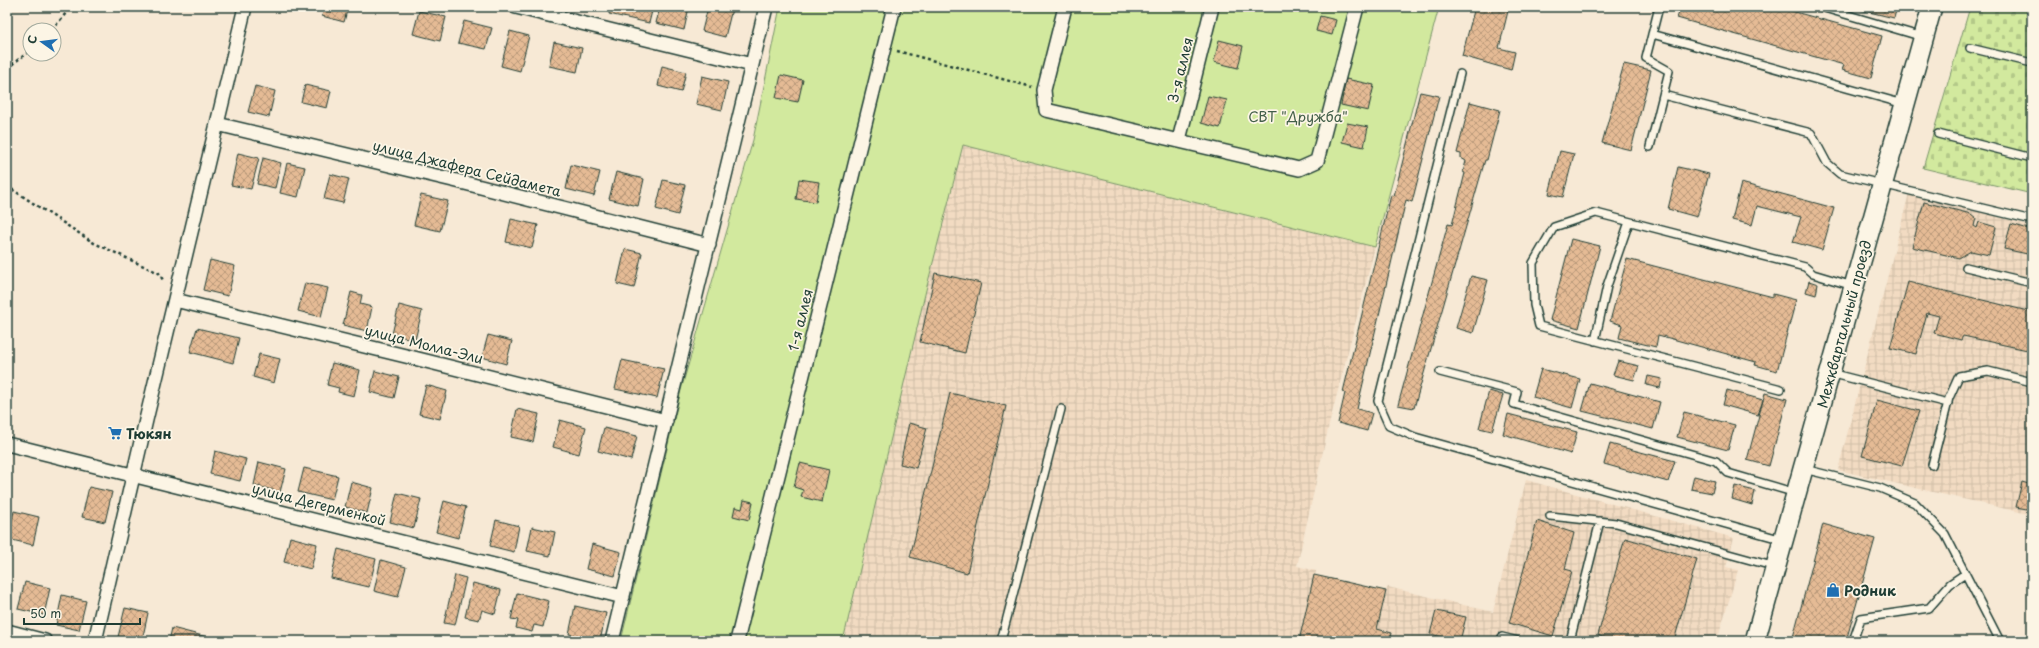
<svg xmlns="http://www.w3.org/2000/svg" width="2039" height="648" viewBox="0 0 2039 648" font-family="'Playpen Sans',sans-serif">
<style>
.industrial{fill:url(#industrial-grid)}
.cemetery{fill:url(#cemetery-stones);stroke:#789369}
.garden{fill:#d2e99e;stroke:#789369}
.building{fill:url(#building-cross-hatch);stroke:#1f3d34}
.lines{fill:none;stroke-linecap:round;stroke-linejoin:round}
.service-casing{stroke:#1f3d34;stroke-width:10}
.minor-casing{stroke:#1f3d34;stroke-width:16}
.secondary-casing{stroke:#1f3d34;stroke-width:22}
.path{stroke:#1f3d34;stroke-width:2.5;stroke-dasharray:3 3;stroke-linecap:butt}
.service{stroke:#fcf5e5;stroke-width:7}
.minor{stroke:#fcf5e5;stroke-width:13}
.secondary{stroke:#fcf5e5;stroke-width:19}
.labels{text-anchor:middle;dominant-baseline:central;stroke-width:3.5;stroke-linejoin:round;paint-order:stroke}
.street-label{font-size:14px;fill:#1f3d34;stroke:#fcf5e5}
.park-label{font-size:14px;fill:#435f49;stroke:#fcf5e5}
.poi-label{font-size:14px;font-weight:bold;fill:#1f3d34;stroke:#fcf5e5;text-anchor:start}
</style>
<defs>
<pattern id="industrial-grid" width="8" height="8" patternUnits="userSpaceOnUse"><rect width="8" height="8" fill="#f2dbc2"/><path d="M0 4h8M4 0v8" fill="none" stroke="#cfbda7"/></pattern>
<pattern id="cemetery-stones" width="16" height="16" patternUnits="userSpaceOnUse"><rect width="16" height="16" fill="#d2e99e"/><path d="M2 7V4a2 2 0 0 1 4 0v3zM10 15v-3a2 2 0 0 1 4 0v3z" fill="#b4c989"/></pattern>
<pattern id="building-cross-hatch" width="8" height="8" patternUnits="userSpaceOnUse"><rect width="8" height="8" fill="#e5bb95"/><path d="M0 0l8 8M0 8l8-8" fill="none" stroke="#b9997a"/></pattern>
</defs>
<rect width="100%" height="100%" fill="#f7e9d5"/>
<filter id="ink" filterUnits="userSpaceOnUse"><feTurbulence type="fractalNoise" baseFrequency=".025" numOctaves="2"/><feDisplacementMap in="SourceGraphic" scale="8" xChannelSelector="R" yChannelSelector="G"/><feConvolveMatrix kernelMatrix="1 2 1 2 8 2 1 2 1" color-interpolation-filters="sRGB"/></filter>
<g filter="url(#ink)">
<path class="industrial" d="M963 145 1375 247 1329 425 1297 566 1316 571 1315 575 1386 591 1388 587 1493 612 1526 480 1734 538 1726 567 1738 570 1717 641H842L926 290Z
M1909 193 2032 226V515L1838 470Z"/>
<path class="cemetery" d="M1970 7H2032V194L1923 168Z"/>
<path class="garden" d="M780 7H1439L1375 247 963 145 926 290 843 641H621L681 390 753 140Z"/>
<path class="building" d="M283 7H297V10Z
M324 7H348L344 22 322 16Z
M610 7H653L649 23 609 14Z
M660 7H689L684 30 656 23Z
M708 7 732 9 725 37 702 31Z
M1475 7H1509L1499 48 1515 52 1511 70 1462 56Z
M1681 7H1777L1882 36 1871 78 1842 70 1844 65 1677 18Z
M1861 7H1897L1894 18 1861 10Z
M419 11 446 17 440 41 413 34Z
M1320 16 1336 20 1332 35 1316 31Z
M464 21 492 28 486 49 458 43Z
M510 31 529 36 520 71 501 66Z
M1219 40 1243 46 1238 68 1214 62Z
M554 42 582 48 577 72 549 66Z
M1624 64 1651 70 1631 150 1602 143Z
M662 66 686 72 681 92 658 86Z
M781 75 803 80 798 102 776 98Z
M702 76 728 82 722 110 696 104Z
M1346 79 1374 85 1368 111 1341 105Z
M305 85 331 91 327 108 301 102Z
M255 86 275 91 269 117 248 112Z
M1420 92 1439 96 1412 202 1406 200 1357 409 1372 413 1367 431 1338 423 1345 393 1343 392 1391 195 1394 196Z
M1208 96 1227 100 1220 128 1201 123Z
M1470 102 1500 110 1487 160H1485L1414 408 1398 405 1448 224 1452 225 1465 173 1463 172 1466 161 1461 158V154L1457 153Z
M1347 123 1368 127 1364 147 1342 142Z
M1560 151 1574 154 1563 197 1549 194Z
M238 153 259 158 251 189 231 185Z
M263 158 281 163 275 188 257 184Z
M287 163 305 167 298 197 280 193Z
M571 165 600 172 594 196 566 189Z
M1678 167 1709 174 1697 217 1668 209Z
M616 172 644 179 638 206 609 199Z
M330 174 349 179 343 203 324 199Z
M799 179 819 182 816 202 796 199Z
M663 180 685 185 678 215 656 209Z
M1741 183 1834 208 1822 250 1793 242 1801 217 1757 206 1752 225 1732 220Z
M421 195 448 201 440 231 414 225Z
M1924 202 1971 214 1976 218 1974 226 1977 228 1979 222 1996 227 1989 255 1971 251 1959 258 1912 247Z
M511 219 538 225 532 248 506 242Z
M2011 224 2032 230V255L2004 249Z
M1571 239 1600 246 1579 328 1550 320Z
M625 249 642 253 634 288 617 284Z
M1627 259 1773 297V294L1796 300 1777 371 1755 365 1756 362 1658 335 1656 347 1619 338 1622 325 1610 321Z
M210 260 235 266 228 296 203 290Z
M935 273 981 283 965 353 920 342Z
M1471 276 1488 280 1473 333 1456 328Z
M1809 281 1818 284 1816 295 1806 292Z
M1908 282 2032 312V351L1963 336 1961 340 1934 333 1939 316 1927 313 1916 354 1890 348Z
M305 283 328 288 321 317 298 311Z
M351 292 362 295 360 304 372 307 367 331 343 325Z
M399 305 422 311 415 340 392 334Z
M197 328 239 338 233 363 190 352Z
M488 335 512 341 506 364 482 357Z
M259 354 280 359 274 383 253 377Z
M622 360 664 369 657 398 615 389Z
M1618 361 1639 366 1634 380 1613 375Z
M332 363 360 370 354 396 338 392 339 388 327 385Z
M1541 369 1580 379 1572 408 1533 397Z
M375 371 399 377 394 398 370 392Z
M1648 376 1662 379 1660 388 1646 385Z
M1590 383 1660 402 1653 429 1582 411Z
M426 385 447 391 440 419 419 414Z
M1727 390 1763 400 1758 415 1723 405Z
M1489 391 1503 395 1492 431 1479 428Z
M950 393 1006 406 967 573 910 557Z
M1765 393 1787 399 1769 466 1747 460Z
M1877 400 1919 411 1902 466 1862 456Z
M517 409 539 414 533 442 511 437Z
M1684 412 1735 425 1728 450 1677 437Z
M1508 414 1577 432 1571 454 1503 434Z
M560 420 586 427 579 454 553 447Z
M909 423 927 428 916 468 900 464Z
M604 428 637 436 631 460 598 451Z
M1610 444 1675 461 1668 482 1604 464Z
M215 451 246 459 240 481 210 474Z
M259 462 286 469 280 492 254 485Z
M800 463 829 470 822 502 801 497 803 490 794 487Z
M304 468 338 476 332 500 298 492Z
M1694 476 1715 481 1712 493 1691 489Z
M351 482 373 488 367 513 345 507Z
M2022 482 2032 485V510L2016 507Z
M1735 486 1755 491 1752 505 1732 499Z
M89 487 112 492 105 522 82 517Z
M397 493 421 499 414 528 390 522Z
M744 500 753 502 749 520 733 516 735 507 742 509Z
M444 501 466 507 458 538 436 532Z
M14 511 39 517 33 545 8 539Z
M496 520 519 526 514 552 490 546Z
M1537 521 1574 533 1565 569 1572 571 1553 636 1509 623Z
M1823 524 1875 539 1846 641H1792Z
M532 527 555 532 550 556 527 551Z
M290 537 317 544 311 569 284 562Z
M1625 538 1697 559 1674 641H1603L1604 638 1598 635Z
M592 544 621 552 615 576 586 569Z
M338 549 376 559 369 587 331 578Z
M381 560 406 567 398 597 374 591Z
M455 575 466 578 455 625 444 623Z
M1314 575 1386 591 1377 629 1392 633 1390 641H1299Z
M25 582 50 588 44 615 18 609Z
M473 583 501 590 495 614 482 610 479 620 465 617Z
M517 593 549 601 543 627 534 625 532 632 516 628 518 620 511 619Z
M62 595 86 601 79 630 56 625Z
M575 606 606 613 600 641 569 634Z
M125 608 148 613 142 641 118 637Z
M1436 611 1466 617 1460 641 1430 634Z
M172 628 207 637 206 641H169Z"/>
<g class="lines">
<defs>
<path id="service" d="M1821 7 1923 37
M1652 34 1904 104
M1970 48 2032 63
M1460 74 1378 401 1389 426 1415 437 1783 540
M1663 95 1811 133 1827 163 1840 174 2032 220
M1938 134 2032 158
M1650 147 1669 71 1646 58 1659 7
M1966 267 2032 283
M1595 341 1607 286 1629 222
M1440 372 1517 392 1514 404 1716 461 1728 473 1796 493
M1830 373 1948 403
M1781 389 1539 326 1534 305 1533 263 1554 227 1596 213 1805 267 1813 274 1853 286
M1932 465 1949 398 1959 376 1988 371 2032 382
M1804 469 1880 488 1915 503 1945 534 2000 641
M1550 516 1616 523 1776 567
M1502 637 1518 641
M1001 641 1061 409
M1570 641 1600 521
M1853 641 1861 618 1929 608 1950 584 1965 574"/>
<path id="minor" d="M516 7 752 65
M1065 7 1044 90 1046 110 1299 169 1317 161 1357 7
M217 124 457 181 709 245
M1179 140 1212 7
M175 300 418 359 666 421
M7 444 623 597
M7 631 45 641
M95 641 146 420 245 7
M612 641 766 7
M737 641 894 7"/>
<path id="secondary" d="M1755 641 1932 7"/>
</defs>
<use href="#service" class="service-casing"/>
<use href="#minor" class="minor-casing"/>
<use href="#secondary" class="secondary-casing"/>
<path class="path" d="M52 30 71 7
M897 51 1032 87
M7 68 30 51
M7 186 94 243 159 273 164 282"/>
<use href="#service" class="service"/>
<use href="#minor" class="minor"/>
<use href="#secondary" class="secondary"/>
</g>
</g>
<defs>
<symbol id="supermarket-bare" viewBox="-9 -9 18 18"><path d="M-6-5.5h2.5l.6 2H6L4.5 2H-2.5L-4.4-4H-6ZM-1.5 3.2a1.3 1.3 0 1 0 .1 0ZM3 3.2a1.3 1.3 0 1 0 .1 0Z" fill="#1f6fb2" stroke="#fcf5e5" stroke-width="2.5" paint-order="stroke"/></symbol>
<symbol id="shop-bare" viewBox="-9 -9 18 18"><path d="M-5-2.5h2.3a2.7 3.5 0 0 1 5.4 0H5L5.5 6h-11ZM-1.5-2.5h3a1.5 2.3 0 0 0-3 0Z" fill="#1f6fb2" stroke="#fcf5e5" stroke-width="2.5" paint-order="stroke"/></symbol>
</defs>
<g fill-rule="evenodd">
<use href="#supermarket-bare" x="105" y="423" width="20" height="20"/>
<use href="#shop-bare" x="1823" y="580" width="20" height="20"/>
</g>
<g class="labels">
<g class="street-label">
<text transform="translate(1180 70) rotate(-76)">3-я аллея</text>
<text transform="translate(467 168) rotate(14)">улица Джафера Сейдамета</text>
<text transform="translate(800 320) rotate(-76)">1-я аллея</text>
<text transform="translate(1844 324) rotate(-75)">Межквартальный проезд</text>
<text transform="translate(424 344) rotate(14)">улица Молла-Эли</text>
<text transform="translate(319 504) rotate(14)">улица Дегерменкой</text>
</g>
<g class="park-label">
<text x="1298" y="116">СВТ "Дружба"</text>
</g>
<g class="poi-label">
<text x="126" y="433">Тюкян</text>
<text x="1844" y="590">Родник</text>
</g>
</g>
<rect width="2039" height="648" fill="none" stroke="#fcf5e5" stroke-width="24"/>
<rect x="12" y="12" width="2015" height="624" fill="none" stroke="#1f3d34" stroke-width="1.5" filter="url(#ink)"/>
<g transform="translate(42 42) rotate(284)"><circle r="19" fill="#fcf5e5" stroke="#a4ab9e"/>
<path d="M0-3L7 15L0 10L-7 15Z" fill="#1f6fb2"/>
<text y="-6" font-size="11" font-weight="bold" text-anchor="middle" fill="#1f3d34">С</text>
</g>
<path d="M24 618v6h116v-6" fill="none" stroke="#1f3d34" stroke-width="2"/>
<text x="30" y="618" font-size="12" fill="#1f3d34" stroke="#fcf5e5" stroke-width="3" paint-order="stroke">50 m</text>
</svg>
